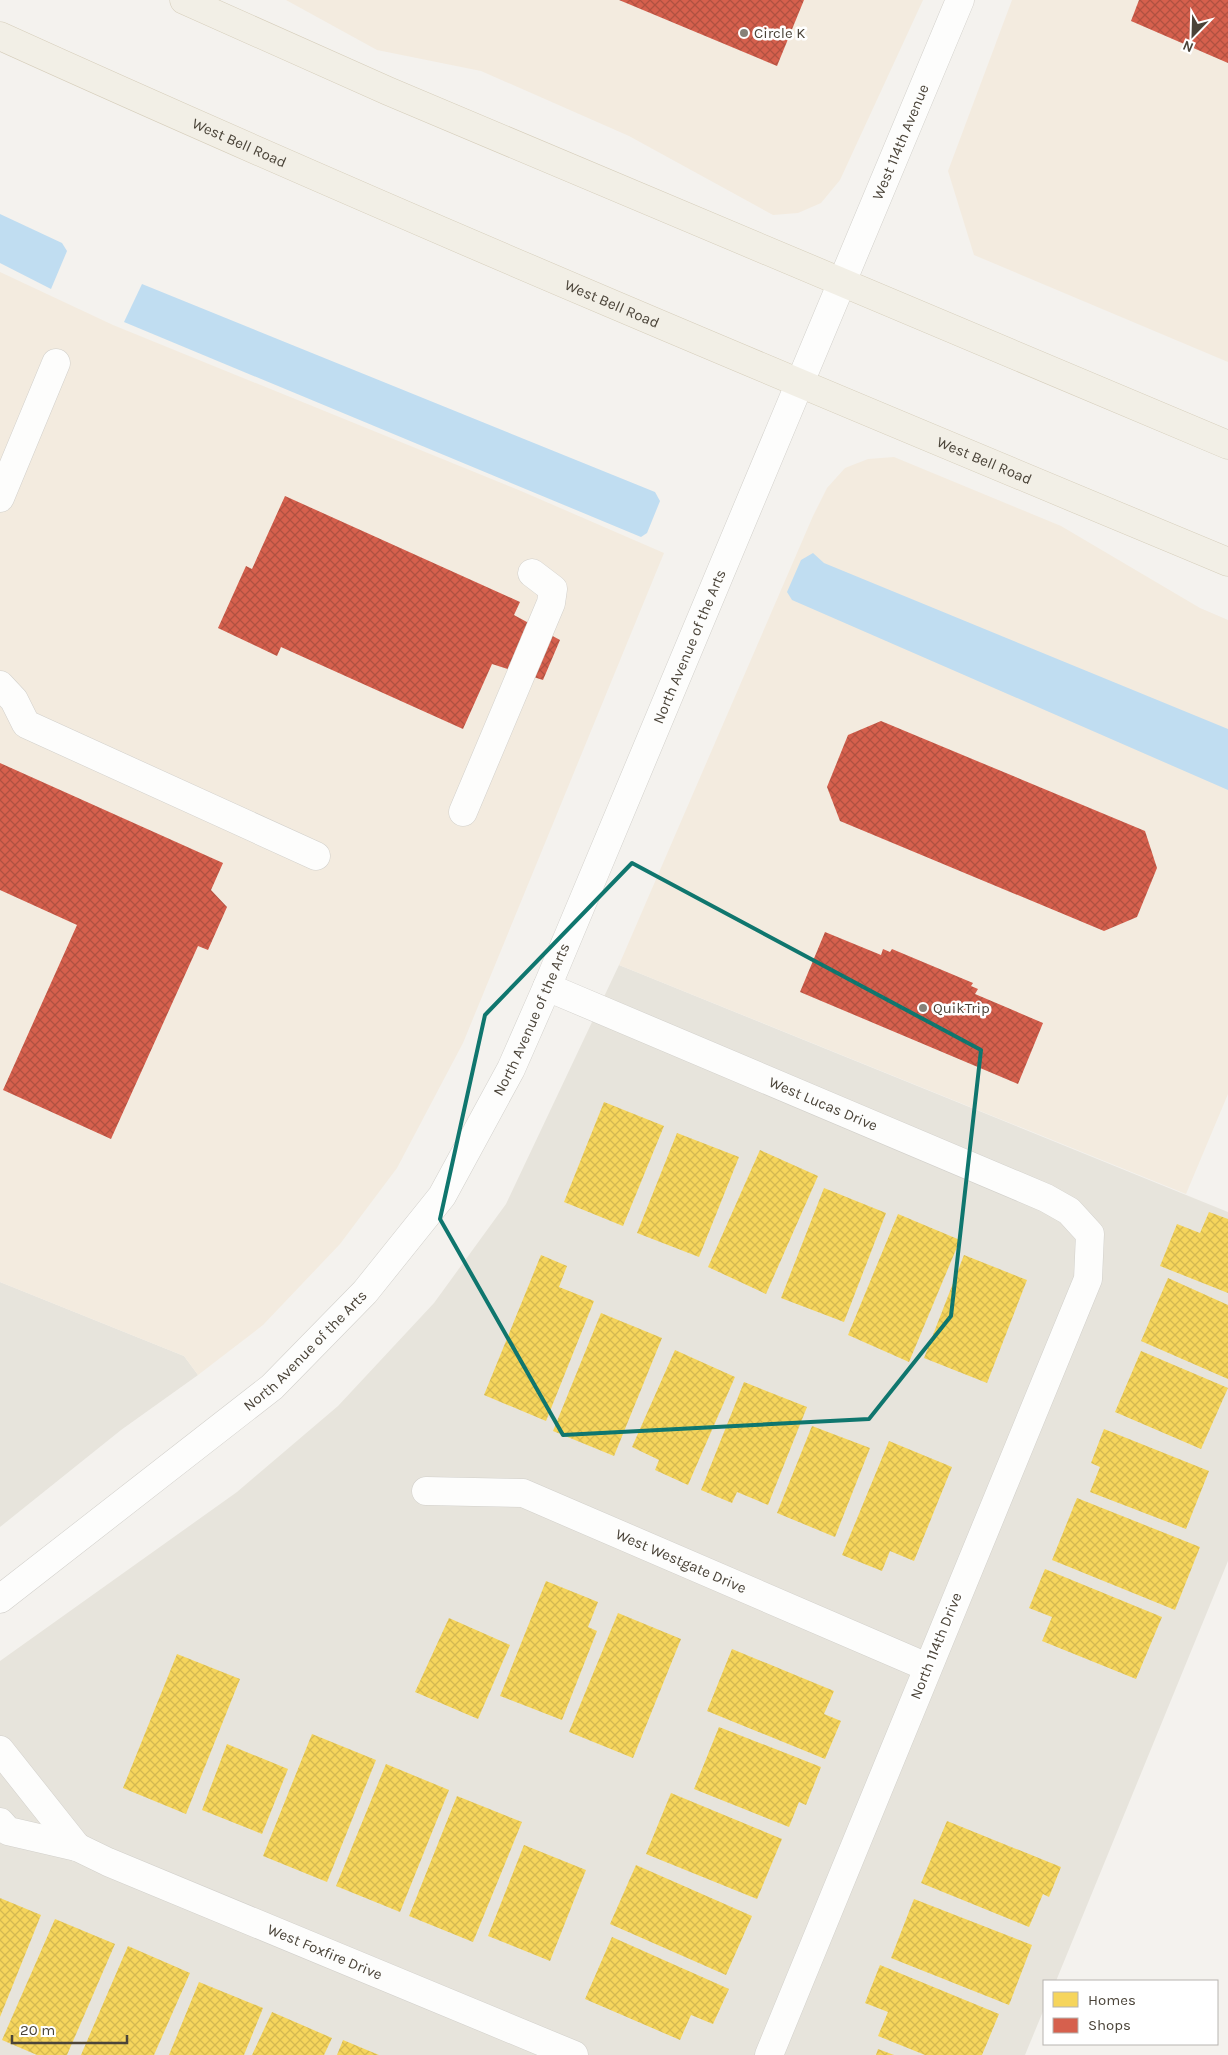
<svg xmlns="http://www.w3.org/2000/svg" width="1228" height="2055" viewBox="0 0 1228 2055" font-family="Karla,sans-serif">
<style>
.residential{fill:#e7e4dc}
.commercial{fill:#f3ebdf}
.water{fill:#c0ddf1}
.homes{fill:url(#homes-cross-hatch)}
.shops{fill:url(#shops-cross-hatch)}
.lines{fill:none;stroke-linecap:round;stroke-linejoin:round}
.minor-casing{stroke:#d2d0cb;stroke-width:29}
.major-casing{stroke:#d6cebb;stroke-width:29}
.minor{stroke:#fdfdfc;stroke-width:28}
.major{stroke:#f2efe6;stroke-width:28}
.marked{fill:none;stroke:#0f766e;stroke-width:4;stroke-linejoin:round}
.poi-dot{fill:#868178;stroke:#fff;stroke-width:2}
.labels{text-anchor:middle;stroke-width:5;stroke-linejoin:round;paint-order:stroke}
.poi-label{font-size:15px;fill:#4b4439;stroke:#fff;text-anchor:start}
.street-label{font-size:15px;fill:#4b4439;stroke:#fff}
</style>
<defs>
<pattern id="homes-cross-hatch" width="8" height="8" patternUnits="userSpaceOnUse" patternTransform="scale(1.25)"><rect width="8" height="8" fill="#f6d55c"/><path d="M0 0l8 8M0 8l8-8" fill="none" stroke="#d4b851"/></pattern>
<pattern id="shops-cross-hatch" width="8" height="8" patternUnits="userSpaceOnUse" patternTransform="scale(1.25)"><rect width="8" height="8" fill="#d6604d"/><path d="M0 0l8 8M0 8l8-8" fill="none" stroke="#b05141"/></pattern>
</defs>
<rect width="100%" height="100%" fill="#f4f2ee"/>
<g class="residential">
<polygon points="619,965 1228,1212 1228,1561 1056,1981 1044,1981 1044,2009 1025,2055 0,2055 0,1661 237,1492 338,1406 434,1303 506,1204"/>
<polygon points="0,1282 184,1356 198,1375 121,1430 0,1527"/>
</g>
<g class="commercial">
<polygon points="286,0 923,0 840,180 821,203 798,213 773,215 629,136 481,71 377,50"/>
<polygon points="1012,0 1228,0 1228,362 974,255 948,171"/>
<polygon points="0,272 113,325 521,491 664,553 463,1043 397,1168 340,1244 263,1325 198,1375 184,1356 0,1282"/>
<polygon points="894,457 1061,526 1200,608 1228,620 1228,1094 1186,1194 619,965 813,516 827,488 845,468 868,459"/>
</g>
<g class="water">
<polygon points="0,214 62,243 67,251 51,289 0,263"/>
<polygon points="142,284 655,492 660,501 647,533 641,537 124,322"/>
<polygon points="813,553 824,563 1228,729 1228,790 792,600 787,592 801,560"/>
</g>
<g class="homes">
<polygon points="604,1102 664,1126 623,1226 564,1202"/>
<polygon points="677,1133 739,1157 699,1257 637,1233"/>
<polygon points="760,1150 818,1176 766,1294 708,1267"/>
<polygon points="824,1188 886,1213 844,1322 781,1298"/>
<polygon points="1209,1212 1228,1219 1228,1293 1160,1266 1177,1224 1200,1233"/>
<polygon points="898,1214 960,1240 909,1362 848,1335"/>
<polygon points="541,1255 567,1266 559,1287 594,1301 546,1421 484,1395"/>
<polygon points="964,1255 1027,1280 987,1383 924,1358"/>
<polygon points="1168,1278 1228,1305 1228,1379 1141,1341"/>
<polygon points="601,1313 662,1338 614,1456 553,1431"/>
<polygon points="675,1350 735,1377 688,1485 655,1470 659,1460 632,1447"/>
<polygon points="1141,1351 1228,1388 1201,1449 1115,1412"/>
<polygon points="744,1382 807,1407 768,1505 737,1492 732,1503 701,1490"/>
<polygon points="812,1426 870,1448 835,1537 777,1513"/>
<polygon points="1104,1429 1209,1471 1186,1529 1090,1492 1100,1467 1091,1463"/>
<polygon points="889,1441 952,1467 914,1561 890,1551 882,1571 842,1555"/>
<polygon points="1077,1498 1200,1547 1175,1610 1052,1560"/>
<polygon points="1045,1569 1162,1617 1136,1679 1042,1641 1052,1617 1029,1608"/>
<polygon points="546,1581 598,1602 588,1627 597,1631 562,1720 500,1696"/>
<polygon points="618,1613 681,1639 633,1758 569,1732"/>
<polygon points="449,1618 510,1645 478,1719 415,1692"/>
<polygon points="732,1649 834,1691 824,1714 841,1721 825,1759 707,1711"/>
<polygon points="177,1654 240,1679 186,1814 123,1788"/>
<polygon points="719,1727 821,1767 806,1805 799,1802 789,1827 694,1789"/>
<polygon points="312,1734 376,1760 327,1882 263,1856"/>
<polygon points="227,1744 288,1769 262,1834 202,1810"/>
<polygon points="386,1764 449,1790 400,1912 336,1886"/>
<polygon points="671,1793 782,1839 757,1899 646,1854"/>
<polygon points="457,1796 522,1822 473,1942 409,1916"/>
<polygon points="947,1821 1061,1867 1049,1897 1043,1894 1029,1927 921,1883"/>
<polygon points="524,1845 586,1870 550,1961 488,1936"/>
<polygon points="636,1865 752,1916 726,1975 610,1924"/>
<polygon points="0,1898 41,1915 0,2017"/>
<polygon points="914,1899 1032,1945 1009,2005 891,1958"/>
<polygon points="55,1919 115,1944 67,2055 37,2055 2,2040"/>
<polygon points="612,1937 729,1989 713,2024 691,2015 680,2040 585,1999"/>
<polygon points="128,1946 190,1973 154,2055 81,2055"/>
<polygon points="880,1965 999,2014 982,2055 925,2055 878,2036 888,2012 865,2003"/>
<polygon points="199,1982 263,2008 244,2055 169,2055"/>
<polygon points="272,2012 332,2038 324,2055 252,2055"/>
<polygon points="343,2040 379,2055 337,2055"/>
<polygon points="878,2049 894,2055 876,2055"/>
</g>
<g class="shops">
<polygon points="619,0 804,0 777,66"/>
<polygon points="1139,0 1228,0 1228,63 1131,21"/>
<polygon points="285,496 520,602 514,615 560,640 543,680 492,664 463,729 281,647 277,656 218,628 246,566 252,569"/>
<polygon points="881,721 1145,831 1157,868 1137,917 1104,931 840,821 827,787 848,735"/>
<polygon points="0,763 223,863 211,890 227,907 208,950 198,946 111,1139 3,1090 77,925 0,890"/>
<polygon points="825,932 881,955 883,949 890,952 892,949 973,983 971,986 978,989 975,994 1043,1023 1018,1084 800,992"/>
</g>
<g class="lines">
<defs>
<g id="minor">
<polyline points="0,498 56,363"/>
<polyline points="0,685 14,700 26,724 316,856"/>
<polyline points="463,812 551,603 553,589 532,573"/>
<path id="s1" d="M 547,987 L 1046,1198 L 1069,1211 L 1090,1234 L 1088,1279 L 769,2055"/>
<path id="s2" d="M 426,1491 L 523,1493 L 927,1667"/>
<path id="s3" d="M 0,1599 L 272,1387 L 365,1292 L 442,1196 L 511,1069 L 547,987 L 960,0"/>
<polyline points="0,1750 77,1847"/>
<path id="s4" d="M 0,1822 L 8,1831 L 77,1847 L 108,1862 L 574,2055"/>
</g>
<g id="major">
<polyline points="184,0 388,91 1228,445"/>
<path id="s5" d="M 0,36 C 406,220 817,391 1228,562"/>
</g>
</defs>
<use href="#minor" class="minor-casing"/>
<use href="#major" class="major-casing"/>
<use href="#minor" class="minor"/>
<use href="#major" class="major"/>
</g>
<path class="marked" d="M 632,863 L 981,1050 L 951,1316 L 869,1419 L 563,1435 L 440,1219 L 485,1015 Z"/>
<g class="poi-dot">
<circle cx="744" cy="33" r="5"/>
<circle cx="923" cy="1008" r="5"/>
</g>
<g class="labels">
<g class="poi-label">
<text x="754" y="38">Circle K</text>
<text x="933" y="1013">QuikTrip</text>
</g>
<g class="street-label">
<text dy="5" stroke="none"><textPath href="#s3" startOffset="1751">West 114th Avenue</textPath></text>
<text dy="5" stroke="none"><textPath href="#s5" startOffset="262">West Bell Road</textPath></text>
<text dy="5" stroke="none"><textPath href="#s5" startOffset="668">West Bell Road</textPath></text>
<text dy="5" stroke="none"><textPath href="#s5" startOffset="1072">West Bell Road</textPath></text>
<text dy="5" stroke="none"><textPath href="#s3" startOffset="1204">North Avenue of the Arts</textPath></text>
<text dy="5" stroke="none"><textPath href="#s3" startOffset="799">North Avenue of the Arts</textPath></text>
<text dy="5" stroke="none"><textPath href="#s1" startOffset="300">West Lucas Drive</textPath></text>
<text dy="5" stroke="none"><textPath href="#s3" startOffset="394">North Avenue of the Arts</textPath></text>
<text dy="5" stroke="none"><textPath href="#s2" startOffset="269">West Westgate Drive</textPath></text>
<text transform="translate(936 1646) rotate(-68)" y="5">North 114th Drive</text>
<text dy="5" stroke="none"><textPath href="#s4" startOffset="352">West Foxfire Drive</textPath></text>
</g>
</g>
<rect x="1043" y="1980" width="175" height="65" fill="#ffffff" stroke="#b7b4b0"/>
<rect x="1053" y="1992" width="25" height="15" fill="#f6d55c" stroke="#b7b4b0"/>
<text x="1088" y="2005" font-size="15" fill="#4b4439">Homes</text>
<rect x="1053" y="2018" width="25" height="15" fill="#d6604d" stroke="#b7b4b0"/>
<text x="1088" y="2030" font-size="15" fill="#4b4439">Shops</text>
<g transform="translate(1193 35) rotate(203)" stroke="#ffffff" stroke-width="4" paint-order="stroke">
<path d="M0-4L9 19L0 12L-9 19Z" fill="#4b4439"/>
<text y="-8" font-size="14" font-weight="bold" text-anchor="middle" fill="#4b4439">N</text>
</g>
<path d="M12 2035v8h115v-8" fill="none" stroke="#4b4439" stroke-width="2.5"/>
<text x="20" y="2035" font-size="15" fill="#4b4439" stroke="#ffffff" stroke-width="4" paint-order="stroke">20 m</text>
</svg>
